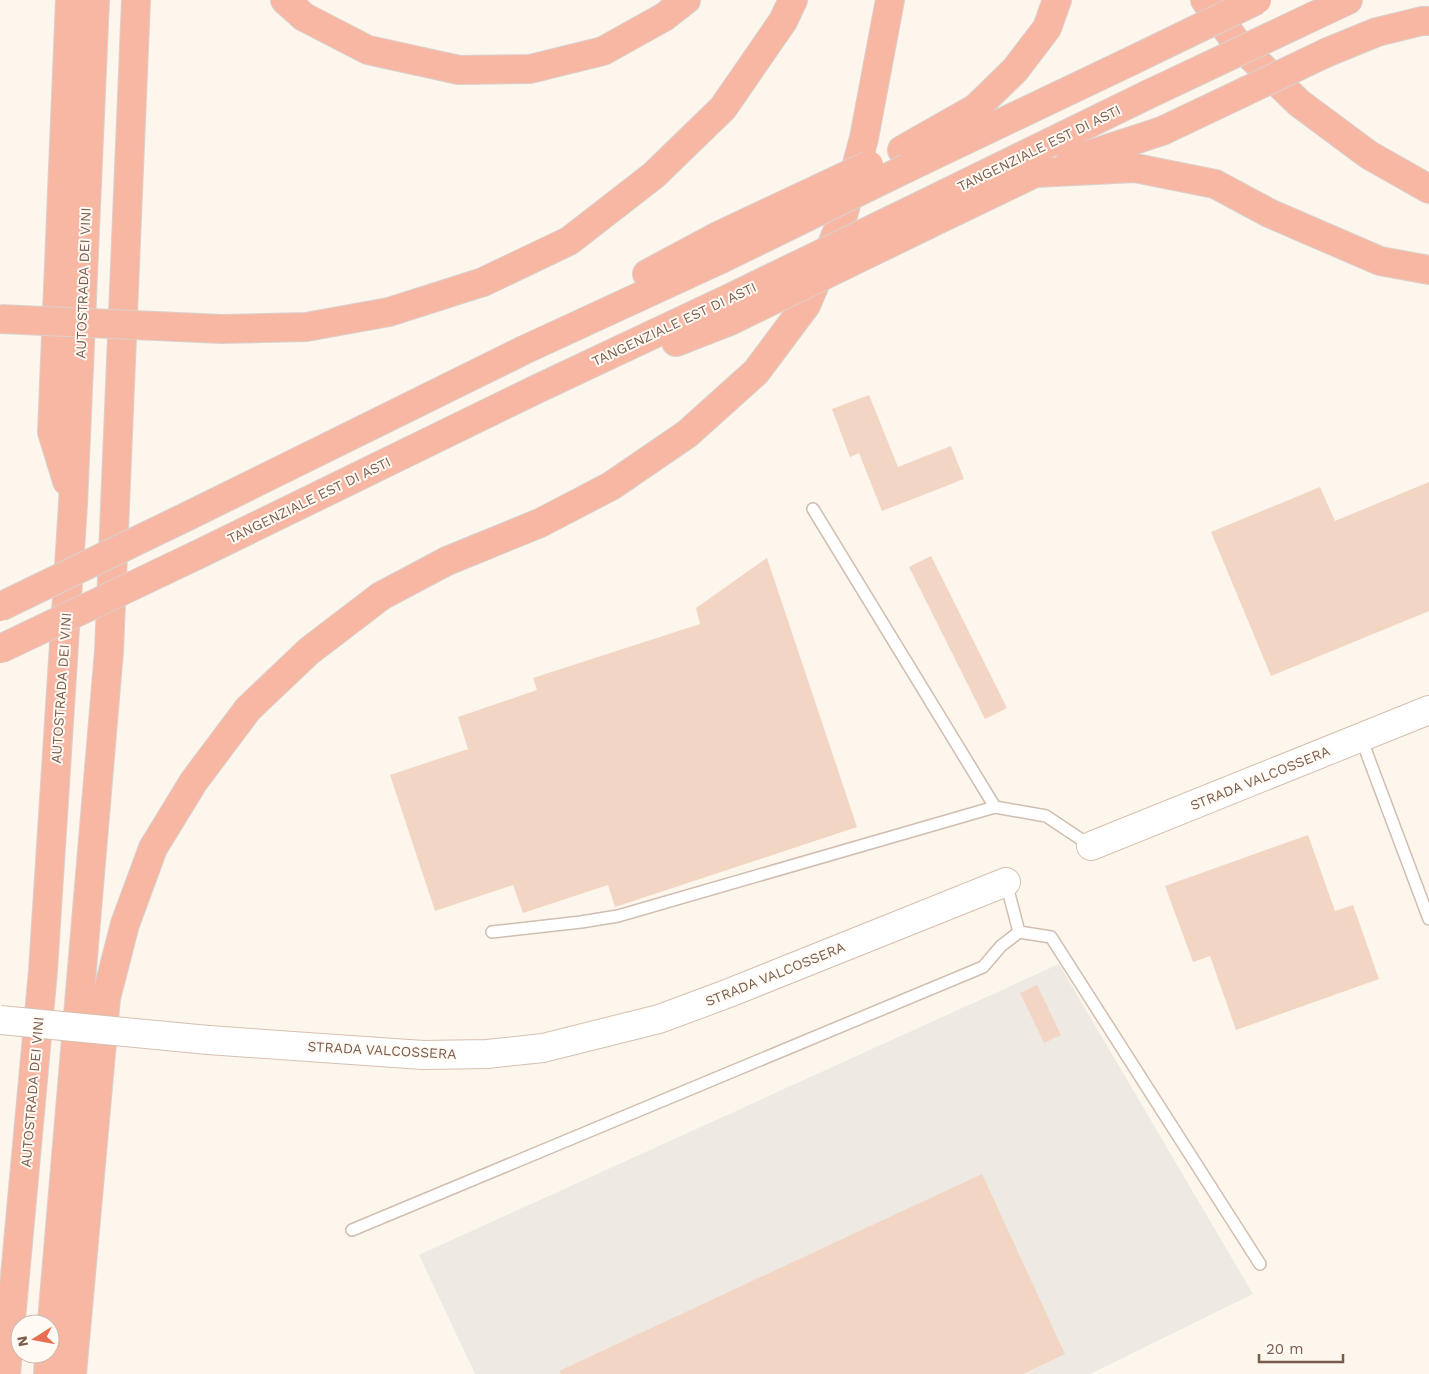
<svg xmlns="http://www.w3.org/2000/svg" width="1429" height="1374" viewBox="0 0 1429 1374" font-family="'Work Sans',sans-serif">
<style>
.industrial{fill:#efe9e4}
.building{fill:#f3d5c3}
.lines{fill:none;stroke-linecap:round;stroke-linejoin:round}
.lane-casing{stroke:#d1beb0;stroke-width:14}
.secondary-casing{stroke:#d6c0b0;stroke-width:30}
.highway-casing{stroke:#dad1cd;stroke-width:30}
.lane{stroke:#fff;stroke-width:11}
.secondary{stroke:#fff;stroke-width:28}
.highway{stroke:#f7b7a3;stroke-width:28}
.secondary-bridge-casing{stroke:#d6c0b0;stroke-width:30;stroke-linecap:butt}
.highway-bridge-casing{stroke:#dad1cd;stroke-width:30;stroke-linecap:butt}
.secondary-bridge{stroke:#fff;stroke-width:28}
.highway-bridge{stroke:#f7b7a3;stroke-width:28}
.labels{text-anchor:middle;stroke-width:4;stroke-linejoin:round;paint-order:stroke}
.street-label{font-size:14px;fill:#7a5c4d;stroke:#fffaf3}
</style>
<rect width="100%" height="100%" fill="#fdf6ec"/>
<polygon class="industrial" points="1059,964 1253,1294 1090,1374 475,1374 419,1255"/>
<g class="building">
<polygon points="869,395 898,467 951,446 964,479 882,511 859,453 850,457 832,409"/>
<polygon points="1429,482 1429,611 1271,676 1211,532 1320,487 1335,521"/>
<polygon points="931,556 1007,708 985,719 909,567"/>
<polygon points="767,558 857,827 615,907 608,885 523,913 513,885 435,911 390,775 468,749 458,717 537,690 533,678 700,624 696,608"/>
<polygon points="1308,835 1335,911 1353,905 1379,979 1236,1030 1210,956 1193,962 1165,886"/>
<polygon points="1037,985 1061,1035 1044,1043 1020,993"/>
<polygon points="982,1174 1065,1354 1023,1374 561,1374 559,1371"/>
</g>
<g class="lines">
<defs>
<g id="lane">
<polyline points="813,509 995,807"/>
<polyline points="1361,738 1429,919"/>
<polyline points="1006,882 1019,932"/>
<polyline points="492,932 581,922 618,916 995,807 1046,816 1091,846"/>
<polyline points="352,1230 983,967 1001,946 1019,932 1051,937 1260,1264"/>
</g>
<g id="secondary">
<polyline points="1091,846 1429,710"/>
<polyline points="208,1040 423,1055 487,1054 543,1048 659,1019 729,993 1006,882"/>
</g>
<g id="highway">
<polyline points="285,0 304,17 368,50 459,70 530,69 603,51 664,17 686,0"/>
<polyline points="1205,0 1237,43 1299,103 1369,155 1429,189"/>
<polyline points="1314,16 1348,0"/>
<polyline points="1328,52 1377,32 1422,21 1429,21"/>
<polyline points="902,150 976,108 1015,70 1047,28 1057,0"/>
<polyline points="1070,161 1162,131"/>
<polyline points="907,168 1131,61"/>
<polyline points="922,205 1147,95"/>
<polyline points="927,225 1035,173 1135,168 1215,184 1269,213 1380,261 1429,270"/>
<polyline points="647,274 718,236"/>
<polyline points="222,329 306,327 389,312 483,282 569,241 654,175 723,108 783,21 793,0"/>
<polyline points="676,342 730,321"/>
<polyline points="67,481 52,432 70,0"/>
<polyline points="190,515 524,350 719,260"/>
<polyline points="197,555 537,389 730,298"/>
<polyline points="50,1345 109,651 136,0"/>
<polyline points="6,1374 43,971 73,504 95,0"/>
<polyline points="48,1374 49,1354"/>
<polyline points="72,1374 106,998 125,924 153,848 194,781 248,709 309,651 381,596 447,561 540,523 611,486 687,434 756,372 806,305 841,223 864,138 890,0"/>
</g>
</defs>
<use href="#lane" class="lane-casing"/>
<use href="#secondary" class="secondary-casing"/>
<use href="#highway" class="highway-casing"/>
<use href="#lane" class="lane"/>
<use href="#secondary" class="secondary"/>
<use href="#highway" class="highway"/>
<defs>
<polyline id="secondary-bridge" points="0,1020 208,1040"/>
<g id="highway-bridge">
<polyline points="1131,61 1257,0"/>
<polyline points="1147,95 1314,16"/>
<polyline points="1162,131 1328,52"/>
<polyline points="718,236 869,165"/>
<polyline points="719,260 907,168"/>
<polyline points="730,298 922,205"/>
<polyline points="0,319 222,329"/>
<polyline points="730,321 927,225"/>
<polyline points="0,607 190,515"/>
<polyline points="0,649 197,555"/>
</g>
</defs>
<use href="#secondary-bridge" class="secondary-bridge-casing"/>
<use href="#highway-bridge" class="highway-bridge-casing"/>
<use href="#secondary-bridge" class="secondary-bridge"/>
<use href="#highway-bridge" class="highway-bridge"/>
</g>
<g class="labels">
<g class="street-label">
<text transform="translate(1039 148) rotate(-26)" y="5">TANGENZIALE EST DI ASTI</text>
<text transform="translate(83 283) rotate(-88)" y="5">AUTOSTRADA DEI VINI</text>
<text transform="translate(674 324) rotate(-25)" y="5">TANGENZIALE EST DI ASTI</text>
<text transform="translate(309 500) rotate(-26)" y="5">TANGENZIALE EST DI ASTI</text>
<text transform="translate(61 688) rotate(-86)" y="5">AUTOSTRADA DEI VINI</text>
<text transform="translate(1260 778) rotate(-22)" y="5">STRADA VALCOSSERA</text>
<text transform="translate(775 974) rotate(-22)" y="5">STRADA VALCOSSERA</text>
<text transform="translate(382 1050) rotate(3)" y="5">STRADA VALCOSSERA</text>
<text transform="translate(32 1092) rotate(-85)" y="5">AUTOSTRADA DEI VINI</text>
</g>
</g>
<g transform="translate(35 1339) rotate(259)"><circle r="24" fill="#fffaf3" stroke="#cabbb1"/>
<path d="M0-4L9 19L0 12L-9 19Z" fill="#e76f51"/>
<text y="-8" font-size="14" font-weight="bold" text-anchor="middle" fill="#7a5c4d">N</text>
</g>
<path d="M1259 1354v8h84v-8" fill="none" stroke="#7a5c4d" stroke-width="2.5"/>
<text x="1266" y="1354" font-size="15" fill="#7a5c4d" stroke="#fffaf3" stroke-width="4" paint-order="stroke">20 m</text>
</svg>
